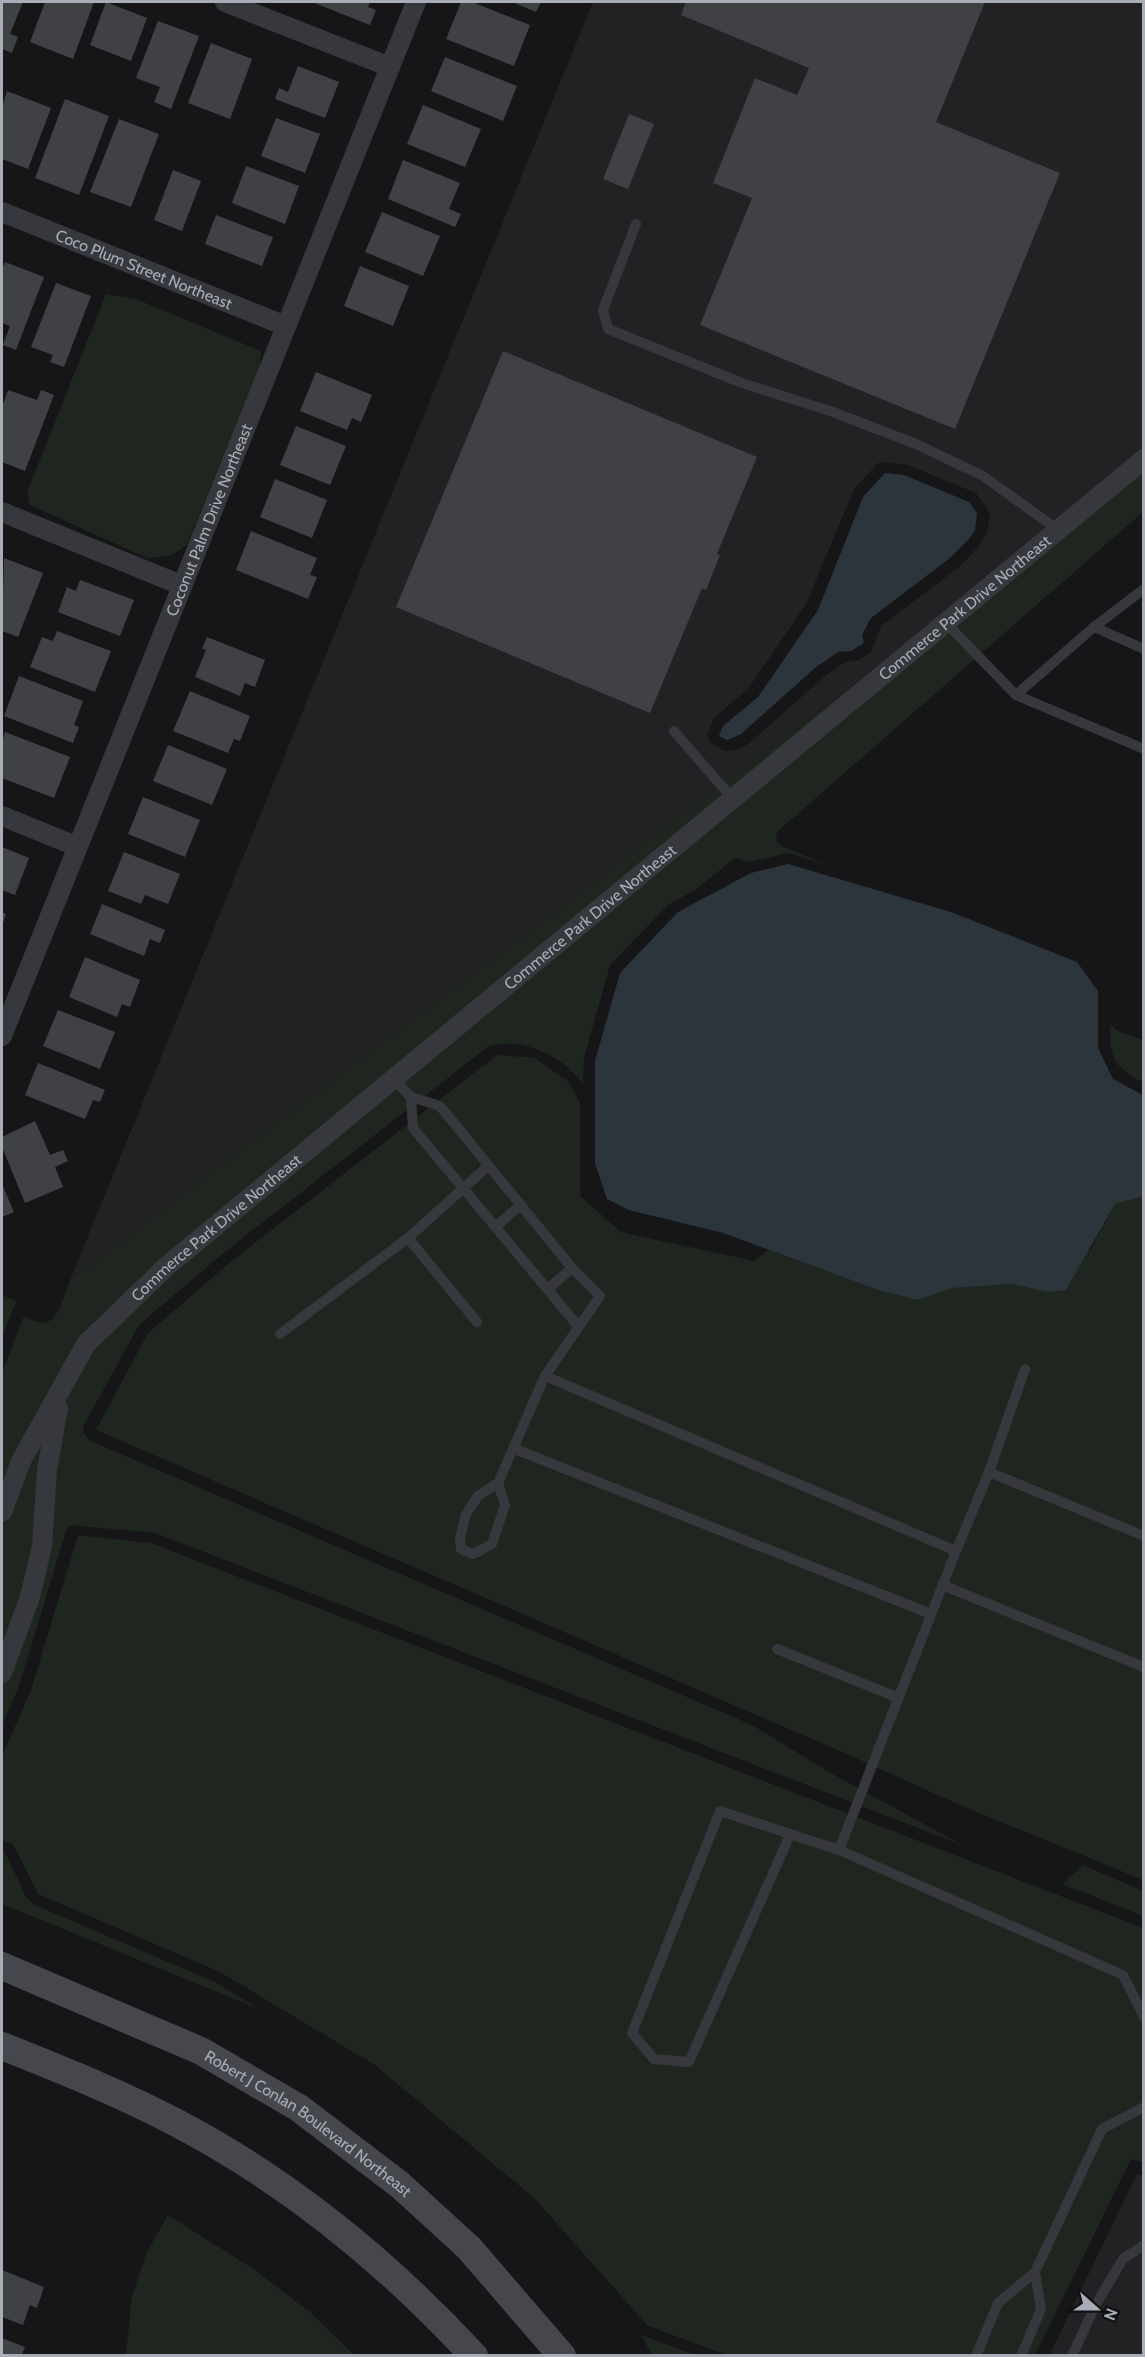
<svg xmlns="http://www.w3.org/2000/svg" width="1145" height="2357" viewBox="0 0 1145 2357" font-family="Cabin,sans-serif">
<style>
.built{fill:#222225;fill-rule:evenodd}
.green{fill:#1e261f}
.water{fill:#2c353c}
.building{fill:#404145}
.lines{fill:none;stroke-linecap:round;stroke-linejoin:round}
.service{stroke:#37383d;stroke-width:10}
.minor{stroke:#37383d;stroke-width:20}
.secondary{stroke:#45474d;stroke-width:28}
.labels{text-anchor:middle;stroke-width:6;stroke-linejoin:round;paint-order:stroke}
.street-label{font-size:16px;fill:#a8adb8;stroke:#111113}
</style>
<rect width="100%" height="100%" fill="#161618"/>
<g class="built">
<path d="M 593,2 L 1143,2 L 1143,465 L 70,1280 ZM 886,462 L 908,465 L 976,493 L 987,508 L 990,516 L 987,533 L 978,547 L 959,567 L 881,626 L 871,652 L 859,660 L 844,663 L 824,677 L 748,744 L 736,750 L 724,751 L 710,742 L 707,735 L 714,718 L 748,689 L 806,604 L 854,489 L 878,463 Z"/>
<polygon points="1137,2174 1143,2176 1143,2355 1049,2356"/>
</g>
<g class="green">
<polygon points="106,294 136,299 261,351 260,366 187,545 170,556 147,558 30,505 27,492"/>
<path d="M 1143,465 L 1143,512 L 777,832 L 776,840 L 781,846 L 828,865 L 788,853 L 749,862 L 735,858 L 695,890 L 668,905 L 610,965 L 584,1058 L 583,1084 C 563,1056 523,1037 489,1046 L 226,1251 L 139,1325 L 84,1425 L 83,1432 L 91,1441 L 752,1725 L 829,1772 L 962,1845 L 155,1533 L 70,1525 L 66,1531 L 19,1686 L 2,1726 L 2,1373 L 24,1316 C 29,1318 36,1322 42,1323 C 59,1324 65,1291 70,1280 Z"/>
<path d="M 1110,1025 L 1118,1031 L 1143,1040 L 1143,1082 C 1114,1068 1110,1058 1110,1025 Z"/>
<polygon points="497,1055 535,1058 569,1082 580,1103 580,1196 621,1232 754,1261 768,1250 878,1290 917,1300 953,1288 1012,1284 1048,1292 1091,1249 1115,1204 1140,1197 1144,1199 1143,1880 962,1806 840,1751 96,1430 148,1333 234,1259"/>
<polygon points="2,1295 16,1301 2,1339"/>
<polygon points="78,1535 151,1543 1143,1928 1143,2163 1131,2159 1035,2355 727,2355 648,2326 534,2198 375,2065 220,1972 38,1894 13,1844 2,1840 2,1756 31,1690"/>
<polygon points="2,1851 5,1852 26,1897 33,1904 215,1982 259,2009 2,1904"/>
<polygon points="1083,1865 1143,1891 1143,1916 1062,1884"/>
<polygon points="168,2215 252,2268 311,2313 354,2355 126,2355 132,2296 146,2254"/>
<polygon points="640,2333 644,2336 695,2355 652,2355"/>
</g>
<g class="water">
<polygon points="885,473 904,475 969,502 977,513 975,530 969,539 950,558 871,618 862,635 864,643 851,651 838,652 815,668 741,734 727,740 719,736 723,726 758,697 818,610 863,497"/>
<polygon points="788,864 951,912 1077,962 1098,991 1098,1048 1113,1079 1143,1095 1143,1199 1140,1197 1115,1204 1066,1290 1048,1292 1012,1284 953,1288 917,1300 878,1290 723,1233 629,1210 607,1199 595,1163 595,1061 620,973 678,912 751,873"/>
</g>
<g class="building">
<polygon points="2,2 23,2 10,34 18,37 12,53 2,49"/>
<polygon points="45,2 94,2 73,59 30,42"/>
<polygon points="106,2 147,18 131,61 90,45"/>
<polygon points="312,2 370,2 368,7 376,10 370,25"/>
<polygon points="461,2 472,2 530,25 514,66 446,39"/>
<polygon points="512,2 541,2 536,12"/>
<polygon points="686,2 985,2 936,122 1060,173 955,429 700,325 752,198 713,183 755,78 797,95 809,68 681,15"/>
<polygon points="158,21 199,36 171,109 154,102 160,87 136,78"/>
<polygon points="211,43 252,59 230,119 188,103"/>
<polygon points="445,57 517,86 503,121 431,91"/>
<polygon points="298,66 339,82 325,118 275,99 279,88 288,92"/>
<polygon points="7,91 51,108 28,169 2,159 2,107"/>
<polygon points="65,99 109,116 79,195 35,178"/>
<polygon points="423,105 481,129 465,167 407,144"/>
<polygon points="629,114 654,124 628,189 603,179"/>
<polygon points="276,118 320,134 305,173 261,156"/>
<polygon points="119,119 159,134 131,207 90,192"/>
<polygon points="403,160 460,183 449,209 461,214 455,227 388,199"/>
<polygon points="246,166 299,186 285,224 232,203"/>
<polygon points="173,170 201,181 182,231 154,220"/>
<polygon points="382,212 440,236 423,276 365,252"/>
<polygon points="216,215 273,237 262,266 205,244"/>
<polygon points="5,262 44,277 16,350 3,345 10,326 2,323 2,270"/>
<polygon points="360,266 409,286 393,326 344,306"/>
<polygon points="56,283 91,296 64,367 50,362 53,355 31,347"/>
<polygon points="503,351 757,457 717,554 720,555 706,590 702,588 650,713 396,607"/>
<polygon points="316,372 372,395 361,422 352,418 347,430 300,411"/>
<polygon points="8,390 37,400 41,390 54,395 25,471 2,462 2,407"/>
<polygon points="296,426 346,446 330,485 280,465"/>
<polygon points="275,479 327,500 312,538 260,517"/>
<polygon points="251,531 317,558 310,575 317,577 308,599 236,570"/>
<polygon points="4,558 43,573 18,637 2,631"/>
<polygon points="80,580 134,600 120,636 58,612 67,587 76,591"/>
<polygon points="57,631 111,651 95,692 30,667 42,637 53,641"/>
<polygon points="207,637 265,660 255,687 245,683 240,696 195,677 206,650 202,649"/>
<polygon points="19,676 83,701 74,725 79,727 73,743 4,716"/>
<polygon points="190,691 250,716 240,741 234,739 228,753 173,731"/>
<polygon points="5,732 70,757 54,798 2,778 2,742"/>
<polygon points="168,745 227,769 212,805 153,781"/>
<polygon points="143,797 200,820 185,857 128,834"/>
<polygon points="2,847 29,858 15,895 2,890"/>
<polygon points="124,852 180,874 168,904 145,895 141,904 108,891"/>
<polygon points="102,904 165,930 160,943 150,939 144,956 90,934"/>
<polygon points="2,912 6,914 2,926"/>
<polygon points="85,957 140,980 130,1007 122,1004 117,1017 69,997"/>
<polygon points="58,1010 115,1032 100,1069 43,1046"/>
<polygon points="38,1063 105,1090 100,1102 93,1100 85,1119 25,1095"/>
<polygon points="35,1121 50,1155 63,1150 68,1161 55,1167 63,1187 25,1203 2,1147 2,1137"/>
<polygon points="2,1184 14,1212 2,1217"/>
<polygon points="2,2270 44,2287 37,2308 30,2305 23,2325 2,2317"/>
<polygon points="2,2338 25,2347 21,2356 2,2356"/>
</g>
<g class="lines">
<g class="service">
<polyline points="636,224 603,310 608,329 742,383 833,412 916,444 983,476 1057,529"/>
<polyline points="1144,589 1094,627 1144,649"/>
<polyline points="945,622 1016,695"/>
<polyline points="1094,627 1016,695 1144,749"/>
<polyline points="674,731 732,798"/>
<polyline points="393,1079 411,1097"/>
<polyline points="497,1226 520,1205"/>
<polyline points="548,1289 572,1268"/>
<polyline points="477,1322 408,1238 488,1166"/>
<polyline points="280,1334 408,1238"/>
<polyline points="545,1376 956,1551 839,1850 720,1811 632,2033 654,2059 689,2062 790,1835"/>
<polyline points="515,1449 931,1614"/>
<polyline points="989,1472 1025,1369"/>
<polyline points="498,1483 505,1505 492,1544 473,1554 461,1549 460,1538 466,1514 478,1496 498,1483 545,1376 600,1296 572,1268 440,1106 411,1097 413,1128 578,1326"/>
<polyline points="956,1551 989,1472 1144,1536"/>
<polyline points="942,1585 1144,1667"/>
<polyline points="777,1649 899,1698"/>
<polyline points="839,1850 1123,1975 1144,2017"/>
<polyline points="976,2356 998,2303 1035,2272 1102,2129 1144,2107"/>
<polyline points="1021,2356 1041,2309 1035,2272"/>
<polyline points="1072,2356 1095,2306 1123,2259 1144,2245"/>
</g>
<g class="minor">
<polyline points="225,2 390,67"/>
<path id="s1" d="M 2,212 L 286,326"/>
<polyline points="2,512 181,585"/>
<polyline points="2,816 76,846"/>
<path id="s2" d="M 2,1036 L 416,2"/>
<path id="s3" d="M 2,1512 L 21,1461 L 86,1344 L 167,1266 L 1144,459"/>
<polyline points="2,1673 30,1597 42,1546 47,1470 58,1408"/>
</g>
<g class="secondary">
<path id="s4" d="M 2,1966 L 201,2051 L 299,2108 L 400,2185 L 469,2248 L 562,2356"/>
<path d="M 2,2046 C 59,2069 118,2092 173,2121 C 287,2180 387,2262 474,2356"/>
</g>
</g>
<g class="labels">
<g class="street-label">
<text dy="6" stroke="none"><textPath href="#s1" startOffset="153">Coco Plum Street Northeast</textPath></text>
<text dy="6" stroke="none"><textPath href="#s2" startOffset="556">Coconut Palm Drive Northeast</textPath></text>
<text dy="6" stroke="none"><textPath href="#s3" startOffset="1335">Commerce Park Drive Northeast</textPath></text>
<text dy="6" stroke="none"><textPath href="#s3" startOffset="849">Commerce Park Drive Northeast</textPath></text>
<text dy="6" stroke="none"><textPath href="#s3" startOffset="363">Commerce Park Drive Northeast</textPath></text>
<text dy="6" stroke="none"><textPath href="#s4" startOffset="346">Robert J Conlan Boulevard Northeast</textPath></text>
</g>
</g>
<rect width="1145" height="2357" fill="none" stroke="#a8adb8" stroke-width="6"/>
<g transform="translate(1097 2309) rotate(111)" stroke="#111113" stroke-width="4.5" paint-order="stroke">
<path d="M0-4.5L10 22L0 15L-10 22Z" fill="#a8adb8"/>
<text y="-9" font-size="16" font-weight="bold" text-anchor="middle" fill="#a8adb8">N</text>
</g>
</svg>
